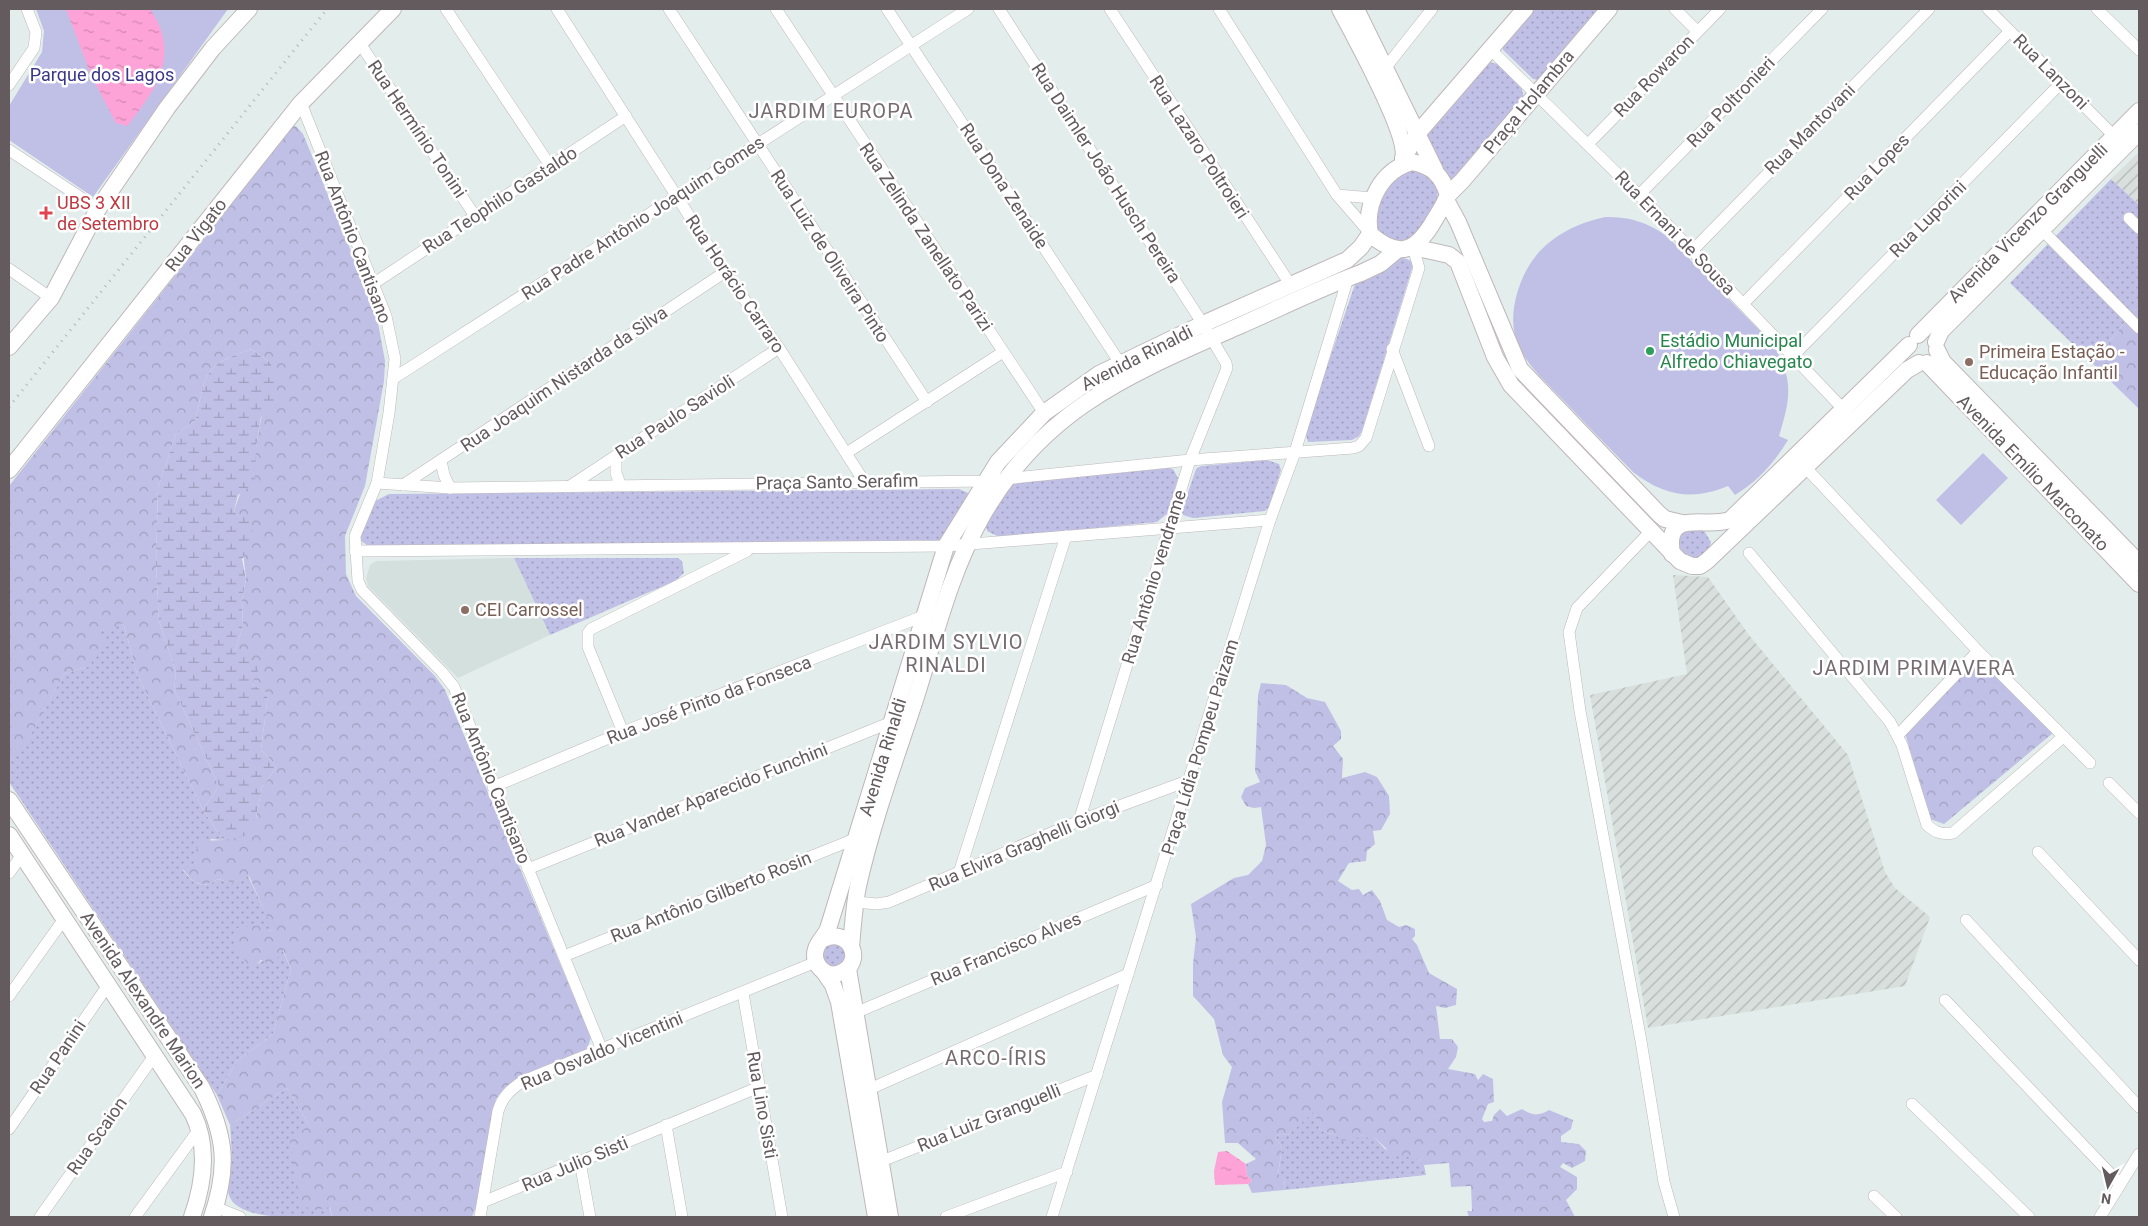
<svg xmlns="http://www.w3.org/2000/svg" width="2148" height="1226" viewBox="0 0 2148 1226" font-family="Roboto,sans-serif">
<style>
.industrial{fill:url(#industrial-furrows)}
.education{fill:#d4e0de}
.grass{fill:url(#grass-dots)}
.forest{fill:url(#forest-crowns)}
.wetland{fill:url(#wetland-marsh)}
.park{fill:#c0c0e6}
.water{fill:url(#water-ripples)}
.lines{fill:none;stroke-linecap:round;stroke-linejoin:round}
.street-casing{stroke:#bfb8bb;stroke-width:12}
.secondary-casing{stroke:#bfb7ba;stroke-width:18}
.street{stroke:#fff;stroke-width:11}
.secondary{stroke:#fff;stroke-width:16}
.rail{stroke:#b5b4b5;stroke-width:3;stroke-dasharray:1 6;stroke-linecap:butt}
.health-dot{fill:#e0444e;stroke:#fff;stroke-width:2}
.leisure-dot{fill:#2e9e5b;stroke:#fff;stroke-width:2}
.education-dot{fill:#8d6e63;stroke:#fff;stroke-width:2}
.labels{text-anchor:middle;stroke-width:5;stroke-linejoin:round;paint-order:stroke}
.street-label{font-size:18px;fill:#645b5f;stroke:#fff}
.park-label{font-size:18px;fill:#3a3688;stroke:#fff}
.health-label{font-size:18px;fill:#be3a42;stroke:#fff;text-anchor:start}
.leisure-label{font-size:18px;fill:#27864d;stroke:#fff;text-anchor:start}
.education-label{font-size:18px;fill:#785e54;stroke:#fff;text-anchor:start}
.quarter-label{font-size:20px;letter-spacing:1px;fill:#766c71;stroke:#fff}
</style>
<defs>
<pattern id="industrial-furrows" width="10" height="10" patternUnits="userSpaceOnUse" patternTransform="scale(1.25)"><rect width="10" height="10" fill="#d8dfdd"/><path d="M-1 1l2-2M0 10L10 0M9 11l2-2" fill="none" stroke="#b3b8b6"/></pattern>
<pattern id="grass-dots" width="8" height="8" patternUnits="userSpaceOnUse" patternTransform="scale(1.25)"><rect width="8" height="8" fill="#c0c0e6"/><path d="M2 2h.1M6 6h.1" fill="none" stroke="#a09fbe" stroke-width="1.8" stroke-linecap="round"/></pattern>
<pattern id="forest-crowns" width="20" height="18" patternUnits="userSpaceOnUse" patternTransform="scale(1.25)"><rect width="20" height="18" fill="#c0c0e6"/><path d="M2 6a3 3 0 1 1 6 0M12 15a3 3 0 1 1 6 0" fill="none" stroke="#a09fbe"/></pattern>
<pattern id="wetland-marsh" width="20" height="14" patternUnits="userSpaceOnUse" patternTransform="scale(1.25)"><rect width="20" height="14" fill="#c0c0e6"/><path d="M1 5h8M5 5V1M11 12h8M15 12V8" fill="none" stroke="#a09fbe"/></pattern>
<pattern id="water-ripples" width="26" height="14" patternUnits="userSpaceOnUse" patternTransform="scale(1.25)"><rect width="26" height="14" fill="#fea3d7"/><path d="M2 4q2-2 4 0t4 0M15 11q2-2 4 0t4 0" fill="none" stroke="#d188b2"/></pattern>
</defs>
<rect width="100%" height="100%" fill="#e3eeec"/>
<g class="industrial">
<polygon points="2139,152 2139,205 2111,179"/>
<polygon points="1673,575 1708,577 1749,635 1848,755 1885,872 1895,888 1930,917 1905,986 1648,1028 1590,695 1687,674"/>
</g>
<polygon class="education" points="514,558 550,635 458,678 368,586 366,578 370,565 376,561"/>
<g class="grass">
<polygon points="1532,9 1602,9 1538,80 1533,79 1503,50 1503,45"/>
<polygon points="1489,62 1498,64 1522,89 1524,101 1457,181 1449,182 1427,142 1427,133"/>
<path d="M 1417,167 L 1438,186 C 1439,202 1430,226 1417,237 C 1413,241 1405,243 1399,246 L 1376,230 L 1375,208 L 1397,173 Z"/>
<polygon points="2111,179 2139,205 2139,305 2092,363 2010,283"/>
<polygon points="1401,257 1414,262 1362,431 1359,436 1352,440 1308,442 1305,432 1356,281"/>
<polygon points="1267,460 1279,464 1281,470 1269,507 1265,511 1193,518 1183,515 1182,510 1196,469 1201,466"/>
<polygon points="1169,468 1173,469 1178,478 1168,513 1157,522 1004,537 997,536 987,531 986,525 1005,487 1017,481"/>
<polygon points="959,489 968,493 967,499 942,541 368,546 359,539 375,501 389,494"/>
<polygon points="1703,529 1711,542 1708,553 1694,560 1679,552 1679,535 1682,530"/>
<polygon points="514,558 678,558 682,561 684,573 675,581 550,635"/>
<path d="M 123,622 L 137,674 L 203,810 L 223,840 L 211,839 L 197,862 L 183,870 C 192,883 203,890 218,879 L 232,883 L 248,876 L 274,930 L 267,931 L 248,964 L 257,964 L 282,949 L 291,969 L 273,1034 L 237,1061 L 217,1095 L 9,782 L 9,759 L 20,753 L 64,674 L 89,666 L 99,629 Z"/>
<polygon points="832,942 844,946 847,958 839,968 826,966 821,950"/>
<path d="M 287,1088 L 309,1125 L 332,1217 C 309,1217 230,1224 228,1190 C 227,1182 230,1172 231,1163 C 232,1150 231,1138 230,1125 Z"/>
<path d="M 1314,1111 L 1320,1130 C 1334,1135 1349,1142 1363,1135 L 1375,1138 L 1385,1149 L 1418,1158 L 1424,1165 L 1426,1175 L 1285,1190 L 1284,1179 L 1278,1175 L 1282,1147 L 1275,1137 L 1281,1134 L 1288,1135 Z"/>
</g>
<g class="forest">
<path d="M 296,126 L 303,134 L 376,312 L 385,361 L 384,381 L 365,486 L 345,536 L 346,574 L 356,596 L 435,676 L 445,690 L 591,1037 L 587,1050 C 557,1063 516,1071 496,1099 L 477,1205 L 472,1217 L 332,1217 L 330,1207 L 316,1210 L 299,1205 L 290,1140 L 309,1125 L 287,1088 L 230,1125 L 217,1095 L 237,1061 L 273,1034 L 291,969 L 283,950 L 276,961 L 267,963 L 261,960 L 257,964 L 248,964 L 235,949 L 236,928 L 261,925 L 267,931 L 273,930 L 249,876 L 232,883 L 218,879 C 203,890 192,883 183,869 L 197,862 L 194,855 L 200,841 L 223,840 L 256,818 L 262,787 L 276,768 L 271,760 L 261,750 L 268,694 L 252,684 L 235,651 L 243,626 L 242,600 L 246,579 L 239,516 L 234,511 L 256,447 L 271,363 L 251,349 C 201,366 207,374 195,421 L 176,434 L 158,488 L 156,563 L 159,621 L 176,672 L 174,689 L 219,786 L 203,810 L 137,674 L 123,622 L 113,629 L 99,629 L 105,645 L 89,666 L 64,674 L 20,754 L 9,759 L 9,486 L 224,214 L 290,127 Z"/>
<polygon points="2139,305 2139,409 2092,363"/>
<polygon points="1978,657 2053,733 1944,824 1930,819 1905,733"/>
<path d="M 1261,683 L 1286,685 L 1307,698 L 1325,702 L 1341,731 L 1341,739 L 1333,746 L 1343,759 L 1342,778 L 1365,772 L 1377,777 L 1389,796 L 1390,814 L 1381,830 L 1373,831 L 1375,844 L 1367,851 L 1366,861 L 1349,863 L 1338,881 L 1352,890 L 1359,889 L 1363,895 L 1372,890 L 1380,901 L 1387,920 L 1399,927 L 1406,925 L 1415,929 L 1415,936 L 1412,939 L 1417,945 L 1429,973 L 1457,989 L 1456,1005 L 1445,1008 L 1436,1006 L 1440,1039 L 1452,1039 L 1458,1047 L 1456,1057 L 1448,1069 L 1475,1074 L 1478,1080 L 1483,1074 L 1493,1079 L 1494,1102 L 1488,1104 L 1482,1119 L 1484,1122 L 1492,1121 L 1494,1115 L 1500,1109 L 1507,1116 L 1522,1109 C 1532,1116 1539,1116 1549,1110 L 1573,1120 L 1571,1129 L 1561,1136 L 1561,1142 L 1579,1144 L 1586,1151 L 1585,1161 L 1572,1168 L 1563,1163 L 1560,1167 L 1577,1177 L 1577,1189 L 1566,1200 L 1575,1217 L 1469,1217 L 1467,1211 L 1472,1211 L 1471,1186 L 1451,1187 L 1449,1163 L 1424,1165 L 1418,1158 L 1393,1155 L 1375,1138 L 1370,1139 L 1363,1135 L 1355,1139 L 1341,1141 L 1337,1136 L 1320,1130 L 1314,1112 L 1288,1135 L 1281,1134 L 1275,1137 L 1282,1147 L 1278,1174 L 1284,1179 L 1285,1190 L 1252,1193 L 1248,1184 L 1252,1181 L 1247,1175 L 1246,1164 L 1256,1159 L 1238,1143 L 1225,1143 L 1222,1102 L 1232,1067 L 1223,1055 L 1214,1019 L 1193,996 L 1193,964 L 1196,937 L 1191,904 L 1234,878 L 1248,875 L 1262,861 L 1266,845 L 1261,807 L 1254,808 L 1246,806 L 1241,797 L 1245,788 L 1260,782 L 1255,771 L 1258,695 Z"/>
</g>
<path class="wetland" d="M 251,349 L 271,363 L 277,400 L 261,417 L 256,447 L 255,482 L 238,495 L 234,511 L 239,516 L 251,514 L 253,544 L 242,559 L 246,579 L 242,600 L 243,626 L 235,651 L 260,667 L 252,684 L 268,694 L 261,750 L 271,760 L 276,768 L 262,787 L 256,818 L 245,836 L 223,840 L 203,810 L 219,786 L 174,689 L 176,672 L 159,621 L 156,563 L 158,488 L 176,434 L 195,421 C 207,374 201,366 251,349 Z"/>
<g class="park">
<polygon points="36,9 228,9 93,197 9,140 9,106 42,52 44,31"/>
<path d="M 1605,217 C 1631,217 1647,222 1668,237 L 1772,343 C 1794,379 1791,397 1779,436 L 1788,440 C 1774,463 1757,482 1735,495 L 1728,486 C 1692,501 1664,496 1633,472 C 1610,449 1587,425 1564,401 C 1548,384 1528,367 1518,345 C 1508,321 1515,292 1526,271 C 1542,240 1573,224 1605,217 Z"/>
<polygon points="1983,453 2008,478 1961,525 1936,500"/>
</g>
<g class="water">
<path d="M 66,9 L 150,9 C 181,55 157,88 127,126 L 116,123 L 91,75 Z"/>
<polygon points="1227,1151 1246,1164 1247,1175 1252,1181 1248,1184 1215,1185 1214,1171 1218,1152"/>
</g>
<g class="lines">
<defs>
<g id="street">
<polyline points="446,9 551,167"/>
<polyline points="557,9 725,272 779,348 865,483"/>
<polyline points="669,9 927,402"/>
<polyline points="776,9 1044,413"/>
<polyline points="887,9 1120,363"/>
<polyline points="999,9 1203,324 1226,363 1227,368 1190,460 1079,821"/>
<polyline points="1110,9 1290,284"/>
<polyline points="1219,9 1337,195 1369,232"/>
<polyline points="1675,9 1697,31"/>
<polyline points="1988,9 2114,136"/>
<polyline points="2097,9 2139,50"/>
<polyline points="359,42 475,216"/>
<polyline points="1490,49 1639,195 1847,413"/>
<polyline points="1386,67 1432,9"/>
<polyline points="9,85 34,48 36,32 27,9"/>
<polyline points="301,103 386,316 395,359 389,413 377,483 355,536 358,581 362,590 442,672 454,687 602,1050"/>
<polyline points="1588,144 1720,9"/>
<polyline points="9,150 98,209"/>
<polyline points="1337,195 1373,198"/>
<polyline points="1639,195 1822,9"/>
<polyline points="2129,218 2139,228"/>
<polyline points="2042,230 2139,328"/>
<polyline points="1693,250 1929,9"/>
<polyline points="9,269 51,298"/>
<polyline points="373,284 626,116"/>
<polyline points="1744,303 2010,31"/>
<polyline points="1392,349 1429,446"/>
<polyline points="1793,356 2062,82"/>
<polyline points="394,378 968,9"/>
<polyline points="848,452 1003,352"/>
<polyline points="616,457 616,473 620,484"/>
<polyline points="441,461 444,475 450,488"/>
<polyline points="1806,468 1978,651 2090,763"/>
<polyline points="377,483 450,488 985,481 1190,460 1353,448 1359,446 1366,438 1419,268 1413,247"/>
<polyline points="403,485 725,272"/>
<polyline points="570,486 779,348"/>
<polyline points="1650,532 1577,608 1569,632 1580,711 1641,1041 1664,1182 1674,1217"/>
<polyline points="355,551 946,546 1270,520"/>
<path d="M 1749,553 L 1890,722 L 1902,745 L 1927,825 C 1935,832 1941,835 1953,833 L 2063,737"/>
<polyline points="623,732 588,647 588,633 591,629 747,551"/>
<polyline points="1898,735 1978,651"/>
<polyline points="2109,783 2139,813"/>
<polyline points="493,787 623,732 926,615"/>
<polyline points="2038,852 2139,960"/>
<polyline points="528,869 894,721"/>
<polyline points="9,873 22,855"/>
<polyline points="959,873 1066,536"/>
<polyline points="856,902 877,904 889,902 1079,821 1190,780"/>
<polyline points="1966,920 2139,1107"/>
<polyline points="564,956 857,838"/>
<polyline points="743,993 782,1217"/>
<polyline points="9,996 64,919"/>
<polyline points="1945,1000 2120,1184"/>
<polyline points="855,1013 1157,885"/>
<polyline points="863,1092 1128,974"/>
<polyline points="1912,1104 2029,1217"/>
<polyline points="666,1125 682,1217"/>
<polyline points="9,1129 108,985"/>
<polyline points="882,1161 1097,1075"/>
<polyline points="580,1162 590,1217"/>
<polyline points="1874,1196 1896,1217"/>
<polyline points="483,1202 759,1087"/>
<polyline points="215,1207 240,1217"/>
<polyline points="40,1217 154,1056"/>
<polyline points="135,1217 200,1128"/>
<path d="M 480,1217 L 498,1111 C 503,1096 510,1090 523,1081 L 816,962"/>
<polyline points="946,1217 1067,1172"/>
<polyline points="1052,1217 1270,520 1295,452 1348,278"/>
<polyline points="2100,1217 2139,1154"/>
</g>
<g id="secondary">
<path d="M 1340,9 C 1353,34 1410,136 1403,159"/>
<polyline points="1356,9 1435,170"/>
<polyline points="1403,159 1417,134 1525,9"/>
<path d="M 1412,162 C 1432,166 1442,175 1448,195 C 1445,203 1440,211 1435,219 C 1417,251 1400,260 1370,234 C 1364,203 1382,170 1412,162 Z"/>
<polyline points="1448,195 1462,181 1609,9"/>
<polyline points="1446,200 1458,222 1520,369 1659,514 1665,519 1682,523"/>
<polyline points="1413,247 1449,255 1458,262 1495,357 1511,385 1680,561 1692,566 1700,566 1707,561 1907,370 1919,363"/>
<polyline points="1918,335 2139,111"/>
<polyline points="1936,342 1941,331 1956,316 2139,132"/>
<polyline points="9,347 51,298 98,209 167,108 213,48 249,9"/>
<polyline points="1937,350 1943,362 2139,563"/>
<polyline points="1927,363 2139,584"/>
<polyline points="9,470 301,103 393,9"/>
<path d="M 1672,554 C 1664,507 1705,529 1730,520 L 1909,345"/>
<path d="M 9,800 L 202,1088 C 226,1136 229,1167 212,1217"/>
<path d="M 9,835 L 193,1114 C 209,1147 204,1183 192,1217"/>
<path d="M 823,939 C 850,926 866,963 840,973 C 826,979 811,964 816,949 C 818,942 825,936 828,929 L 946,546 L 998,462 L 1044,413 L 1099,374 L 1203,324 L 1347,260 L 1361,247 L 1370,234"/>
<path d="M 851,946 C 853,926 854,906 858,886 C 872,824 894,763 914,703 C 934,641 949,575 981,518 C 1043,408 1130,374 1239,326 C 1280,308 1320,288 1361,273 L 1380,264 L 1397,250"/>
<polyline points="848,969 890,1217"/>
<polyline points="824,972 833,985 839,1002 876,1217"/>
</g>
</defs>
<use href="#street" class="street-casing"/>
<use href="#secondary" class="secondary-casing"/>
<use href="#street" class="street"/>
<use href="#secondary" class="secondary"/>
<polyline class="rail" points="9,407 327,9"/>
</g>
<path class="health-dot" d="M43.5 205.5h5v5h5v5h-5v5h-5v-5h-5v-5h5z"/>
<circle class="leisure-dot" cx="1650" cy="351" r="5"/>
<g class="education-dot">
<circle cx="1969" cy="362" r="5"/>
<circle cx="465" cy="610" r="5"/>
</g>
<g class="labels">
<g class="street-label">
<text transform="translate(2051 72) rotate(45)" y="6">Rua Lanzoni</text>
<text transform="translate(1654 76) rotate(-46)" y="6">Rua Rowaron</text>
<text transform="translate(1529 102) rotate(-50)" y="6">Praça Holambra</text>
<text transform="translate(1731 102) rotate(-46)" y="6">Rua Poltronieri</text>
<text transform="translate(417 129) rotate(56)" y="6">Rua Hermínio Tonini</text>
<text transform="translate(1810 129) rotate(-45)" y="6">Rua Mantovani</text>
<text transform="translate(1199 147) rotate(57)" y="6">Rua Lazaro Poltroieri</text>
<text transform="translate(1877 167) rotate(-46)" y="6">Rua Lopes</text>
<text transform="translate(1106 173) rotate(57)" y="6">Rua Daimler João Husch Pereira</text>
<text transform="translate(1004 186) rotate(57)" y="6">Rua Dona Zenaide</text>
<text transform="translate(500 200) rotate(-33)" y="6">Rua Teophilo Gastaldo</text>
<text transform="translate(643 218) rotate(-33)" y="6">Rua Padre Antônio Joaquim Gomes</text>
<text transform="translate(1928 219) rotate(-45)" y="6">Rua Luporini</text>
<text transform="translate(2028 223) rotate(-45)" y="6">Avenida Vicenzo Granguelli</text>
<text transform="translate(1675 233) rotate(46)" y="6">Rua Ernani de Sousa</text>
<text transform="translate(196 235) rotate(-52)" y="6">Rua Vigato</text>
<text transform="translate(353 237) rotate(69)" y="6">Rua Antônio Cantisano</text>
<text transform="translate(926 237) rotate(56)" y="6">Rua Zelinda Zanellato Parizi</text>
<text transform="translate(830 256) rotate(57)" y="6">Rua Luiz de Oliveira Pinto</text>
<text transform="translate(735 284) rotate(56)" y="6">Rua Horácio Carraro</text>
<text transform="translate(1137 358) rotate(-27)" y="6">Avenida Rinaldi</text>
<text transform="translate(564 379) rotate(-34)" y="6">Rua Joaquim Nistarda da Silva</text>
<text transform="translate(675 417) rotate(-33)" y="6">Rua Paulo Savioli</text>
<text transform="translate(2033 473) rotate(46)" y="6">Avenida Emílio Marconato</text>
<text transform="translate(837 482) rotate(-1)" y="6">Praça Santo Serafim</text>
<text transform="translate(1154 577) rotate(-73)" y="6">Rua Antônio vendrame</text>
<text transform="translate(709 700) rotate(-21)" y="6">Rua José Pinto da Fonseca</text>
<text transform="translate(1200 747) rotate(-73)" y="6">Praça Lídia Pompeu Paizam</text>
<text transform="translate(883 757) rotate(-73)" y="6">Avenida Rinaldi</text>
<text transform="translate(491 778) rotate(68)" y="6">Rua Antônio Cantisano</text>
<text transform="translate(711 795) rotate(-22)" y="6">Rua Vander Aparecido Funchini</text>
<text transform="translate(1024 846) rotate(-23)" y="6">Rua Elvira Graghelli Giorgi</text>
<text transform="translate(711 897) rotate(-22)" y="6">Rua Antônio Gilberto Rosin</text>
<text transform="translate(1006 949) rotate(-23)" y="6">Rua Francisco Alves</text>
<text transform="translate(143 1000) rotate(56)" y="6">Avenida Alexandre Marion</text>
<text transform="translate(602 1051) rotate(-23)" y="6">Rua Osvaldo Vicentini</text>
<text transform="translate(58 1057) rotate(-56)" y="6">Rua Panini</text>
<text transform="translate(762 1105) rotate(80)" y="6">Rua Lino Sisti</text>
<text transform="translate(989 1118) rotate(-22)" y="6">Rua Luiz Granguelli</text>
<text transform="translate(97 1136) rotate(-55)" y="6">Rua Scaion</text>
<text transform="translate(575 1164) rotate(-23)" y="6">Rua Julio Sisti</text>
</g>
<g class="park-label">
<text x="102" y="81">Parque dos Lagos</text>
</g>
<g class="health-label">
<text x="57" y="209">UBS 3 XII<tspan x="57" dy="21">de Setembro</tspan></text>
</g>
<g class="leisure-label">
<text x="1660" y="347">Estádio Municipal<tspan x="1660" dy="21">Alfredo Chiavegato</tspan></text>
</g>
<g class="education-label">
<text x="1979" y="358">Primeira Estação -<tspan x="1979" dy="21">Educação Infantil</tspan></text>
<text x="475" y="616">CEI Carrossel</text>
</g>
<g class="quarter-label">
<text x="831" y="118">JARDIM EUROPA</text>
<text x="946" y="649">JARDIM SYLVIO<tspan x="946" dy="23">RINALDI</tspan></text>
<text x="1914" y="675">JARDIM PRIMAVERA</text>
<text x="996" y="1065">ARCO-ÍRIS</text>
</g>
</g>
<rect width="2148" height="1226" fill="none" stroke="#645b5f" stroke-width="20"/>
<g transform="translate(2108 1186) rotate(188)" stroke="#ffffff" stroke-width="4" paint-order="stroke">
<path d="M0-4L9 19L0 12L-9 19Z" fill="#645b5f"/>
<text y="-8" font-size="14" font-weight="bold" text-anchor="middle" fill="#645b5f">N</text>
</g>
</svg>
